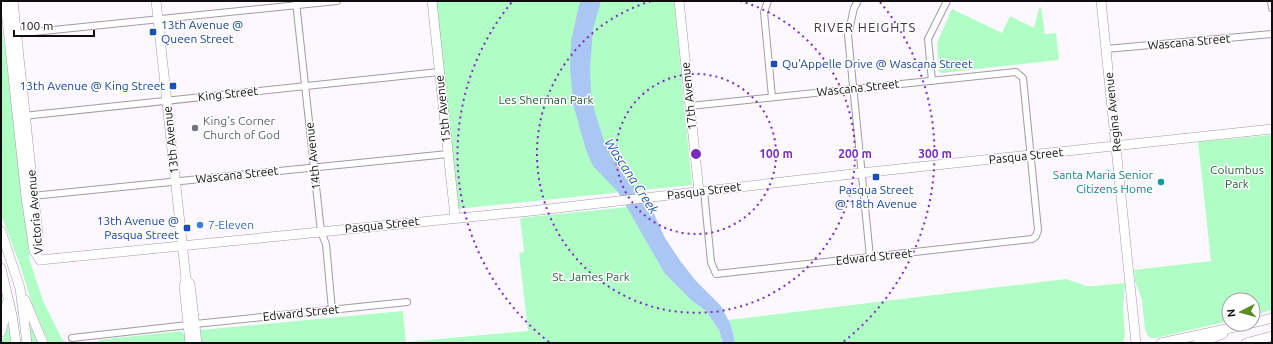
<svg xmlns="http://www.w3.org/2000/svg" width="1273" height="344" viewBox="0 0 1273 344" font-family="Ubuntu,sans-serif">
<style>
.green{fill:#b0fdc5}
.water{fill:#aac6f3}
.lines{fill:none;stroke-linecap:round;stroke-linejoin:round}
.street-casing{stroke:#a29aa4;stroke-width:8}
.secondary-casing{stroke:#a29aa4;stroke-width:10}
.street{stroke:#fff;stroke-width:6}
.secondary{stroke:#fff;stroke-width:9}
.ring{fill:none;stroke:#7b2cbf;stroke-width:2;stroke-dasharray:2 4}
.transit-dot{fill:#1a4fb4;stroke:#fff;stroke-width:1.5}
.worship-dot{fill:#6b7280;stroke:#fff;stroke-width:1.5}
.culture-dot{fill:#0f9aa8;stroke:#fff;stroke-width:1.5}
.shop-dot{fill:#3f7fe0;stroke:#fff;stroke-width:1.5}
.labels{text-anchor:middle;stroke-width:3;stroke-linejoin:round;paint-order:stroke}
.transit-label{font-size:12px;fill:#164399;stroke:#fff;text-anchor:start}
.street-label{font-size:12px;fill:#0f0d10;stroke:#fff}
.park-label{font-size:12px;fill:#24613a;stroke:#fff}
.worship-label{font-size:12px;fill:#5b616d;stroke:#fff;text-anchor:start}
.culture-label{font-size:12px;fill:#0d838f;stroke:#fff;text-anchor:end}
.shop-label{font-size:12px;fill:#366cbe;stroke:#fff;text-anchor:start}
.neighbourhood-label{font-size:13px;letter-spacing:1px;fill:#3f3840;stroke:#fff}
.water-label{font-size:13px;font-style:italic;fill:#1c52a7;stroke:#fff}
.centre{fill:#7b2cbf;stroke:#fff;stroke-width:2}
.ring-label{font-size:12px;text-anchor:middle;font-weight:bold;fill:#7b2cbf;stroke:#fff;stroke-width:3;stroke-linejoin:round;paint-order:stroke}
</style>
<rect width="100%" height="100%" fill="#fdf8ff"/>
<g class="green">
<polygon points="435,1 674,1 692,185 457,209"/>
<polygon points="1041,7 1045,34 1056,33 1059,60 942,73 939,72 937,43 952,9 1002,33 1010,16 1034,28 1039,8"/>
<polygon points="1,18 30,261 43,301 62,339 67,343 49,343 32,303 19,262 1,215"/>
<polygon points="1272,135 1272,310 1253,315 1253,300 1229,300 1229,321 1156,338 1151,338 1148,336 1145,330 1142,300 1135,281 1134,270 1211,261 1198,142"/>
<polygon points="627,207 665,274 691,300 706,311 719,330 723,343 201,343 200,330 403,311 406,342 528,331 519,253 524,252 520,218"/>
<polygon points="1066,279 1087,286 1094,286 1125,283 1123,307 1125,335 1123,343 735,343 731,325 728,320"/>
<polygon points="11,326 13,343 1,343 8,327"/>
<polygon points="30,329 32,329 38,343 31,343"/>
<polygon points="181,331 185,335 185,343 98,343 99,340"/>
</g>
<polygon class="water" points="580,1 601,1 593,29 590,68 591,92 595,112 604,141 620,169 650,205 665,238 681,262 696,281 721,306 731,325 735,343 723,343 719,330 706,311 691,300 665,274 618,192 593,166 586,150 573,104 570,67 571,41"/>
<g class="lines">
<defs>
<g id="street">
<polyline points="768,1 764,12 772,97"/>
<polyline points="858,1 854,8 848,35 870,257"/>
<polyline points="1271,1 1272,8"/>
<polyline points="296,2 321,232 326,244 332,310"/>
<polyline points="14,34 337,1"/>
<polyline points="1106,49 1272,34"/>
<polyline points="932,81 928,39 947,1"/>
<polyline points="690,106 1016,72 1023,78 1038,230 1036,236 1032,239 716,274 711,262 704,191"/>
<polyline points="23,116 439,72"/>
<polyline points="32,196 448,154"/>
<polyline points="195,324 407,302"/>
<polyline points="72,338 188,325"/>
</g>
<g id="secondary">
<polyline points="5,1 26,197 34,251 40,260"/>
<polyline points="13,1 38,235"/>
<polyline points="156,1 186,279 184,286 190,343"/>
<polyline points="432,1 455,217"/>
<polyline points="679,1 699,192"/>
<polyline points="1101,1 1136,343"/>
<polyline points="1,231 20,288 27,343"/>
<polyline points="40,260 531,211 861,173 1272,129"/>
<polyline points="1,268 12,315 16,343"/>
<polyline points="186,279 190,284 197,343"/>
<polyline points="25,300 43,343"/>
<polyline points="1253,323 1272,318"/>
<polyline points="1,332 5,317 7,303"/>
<polyline points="1161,343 1249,324"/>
<polyline points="1198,343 1223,334"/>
<polyline points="1246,343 1272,336"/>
</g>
</defs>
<use href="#street" class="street-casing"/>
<use href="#secondary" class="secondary-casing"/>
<use href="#street" class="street"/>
<use href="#secondary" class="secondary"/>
</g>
<g class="ring">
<circle cx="696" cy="154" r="80"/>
<path d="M740 1A159 159 0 1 1 652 1"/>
<path d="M549 342A239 239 0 0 1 512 2M880 2A239 239 0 0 1 843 342"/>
</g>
<g class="transit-dot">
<rect x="149" y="28" width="8" height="8" rx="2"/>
<rect x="770" y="60" width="8" height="8" rx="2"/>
<rect x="169" y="82" width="8" height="8" rx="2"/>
<rect x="872" y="173" width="8" height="8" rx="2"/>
<rect x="183" y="224" width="8" height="8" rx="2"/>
</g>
<circle class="worship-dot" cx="195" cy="128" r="4"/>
<circle class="culture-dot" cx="1161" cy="182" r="4"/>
<circle class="shop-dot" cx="200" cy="225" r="4"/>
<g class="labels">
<g class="transit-label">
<text x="161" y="29">13th Avenue @<tspan x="161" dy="14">Queen Street</tspan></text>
<text x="782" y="68">Qu'Appelle Drive @ Wascana Street</text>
<text x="165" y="90" text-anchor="end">13th Avenue @ King Street</text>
<text x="876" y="194" text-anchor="middle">Pasqua Street<tspan x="876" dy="14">@ 18th Avenue</tspan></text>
<text x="179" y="225" text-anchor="end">13th Avenue @<tspan x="179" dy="14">Pasqua Street</tspan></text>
</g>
<g class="street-label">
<text transform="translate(1189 42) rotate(-5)" y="4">Wascana Street</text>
<text transform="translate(858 88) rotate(-6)" y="4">Wascana Street</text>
<text transform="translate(228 94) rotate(-6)" y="4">King Street</text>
<text transform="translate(689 96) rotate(-96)" y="4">17th Avenue</text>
<text transform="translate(443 109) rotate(-96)" y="4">15th Avenue</text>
<text transform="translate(1113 112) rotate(-96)" y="4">Regina Avenue</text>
<text transform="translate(171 140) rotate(-96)" y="4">13th Avenue</text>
<text transform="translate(313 156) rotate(-96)" y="4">14th Avenue</text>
<text transform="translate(1026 156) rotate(-6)" y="4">Pasqua Street</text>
<text transform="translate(237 175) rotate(-6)" y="4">Wascana Street</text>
<text transform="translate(704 191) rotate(-7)" y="4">Pasqua Street</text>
<text transform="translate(35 212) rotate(-95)" y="4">Victoria Avenue</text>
<text transform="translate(382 225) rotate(-6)" y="4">Pasqua Street</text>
<text transform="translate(874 257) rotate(-6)" y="4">Edward Street</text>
<text transform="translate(301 313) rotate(-6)" y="4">Edward Street</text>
</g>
<g class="park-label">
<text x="546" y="104">Les Sherman Park</text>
<text x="1237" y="174">Columbus<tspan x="1237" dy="14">Park</tspan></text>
<text x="591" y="281">St. James Park</text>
</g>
<g class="worship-label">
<text x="203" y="125">King's Corner<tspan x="203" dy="14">Church of God</tspan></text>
</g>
<g class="culture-label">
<text x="1153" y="179">Santa Maria Senior<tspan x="1153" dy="14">Citizens Home</tspan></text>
</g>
<g class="shop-label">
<text x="208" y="229">7-Eleven</text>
</g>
<g class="neighbourhood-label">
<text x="865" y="32">RIVER HEIGHTS</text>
</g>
<g class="water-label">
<text transform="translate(632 176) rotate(57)" y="5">Wascana Creek</text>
</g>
</g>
<circle cx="696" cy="154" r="6" class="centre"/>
<g class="ring-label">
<text x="776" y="158">100 m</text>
<text x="855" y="158">200 m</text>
<text x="935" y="158">300 m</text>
</g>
<rect width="1273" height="344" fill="none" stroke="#0f0d10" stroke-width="4"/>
<g transform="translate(1241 312) rotate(264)"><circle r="19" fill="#ffffff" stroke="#9f9e9f"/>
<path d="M0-3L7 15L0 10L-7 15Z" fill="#5c8d23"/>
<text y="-6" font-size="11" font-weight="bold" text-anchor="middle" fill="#0f0d10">N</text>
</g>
<path d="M14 30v6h80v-6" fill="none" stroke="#0f0d10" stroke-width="2"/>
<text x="20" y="30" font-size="12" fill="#0f0d10" stroke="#ffffff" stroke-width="3" paint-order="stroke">100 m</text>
</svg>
